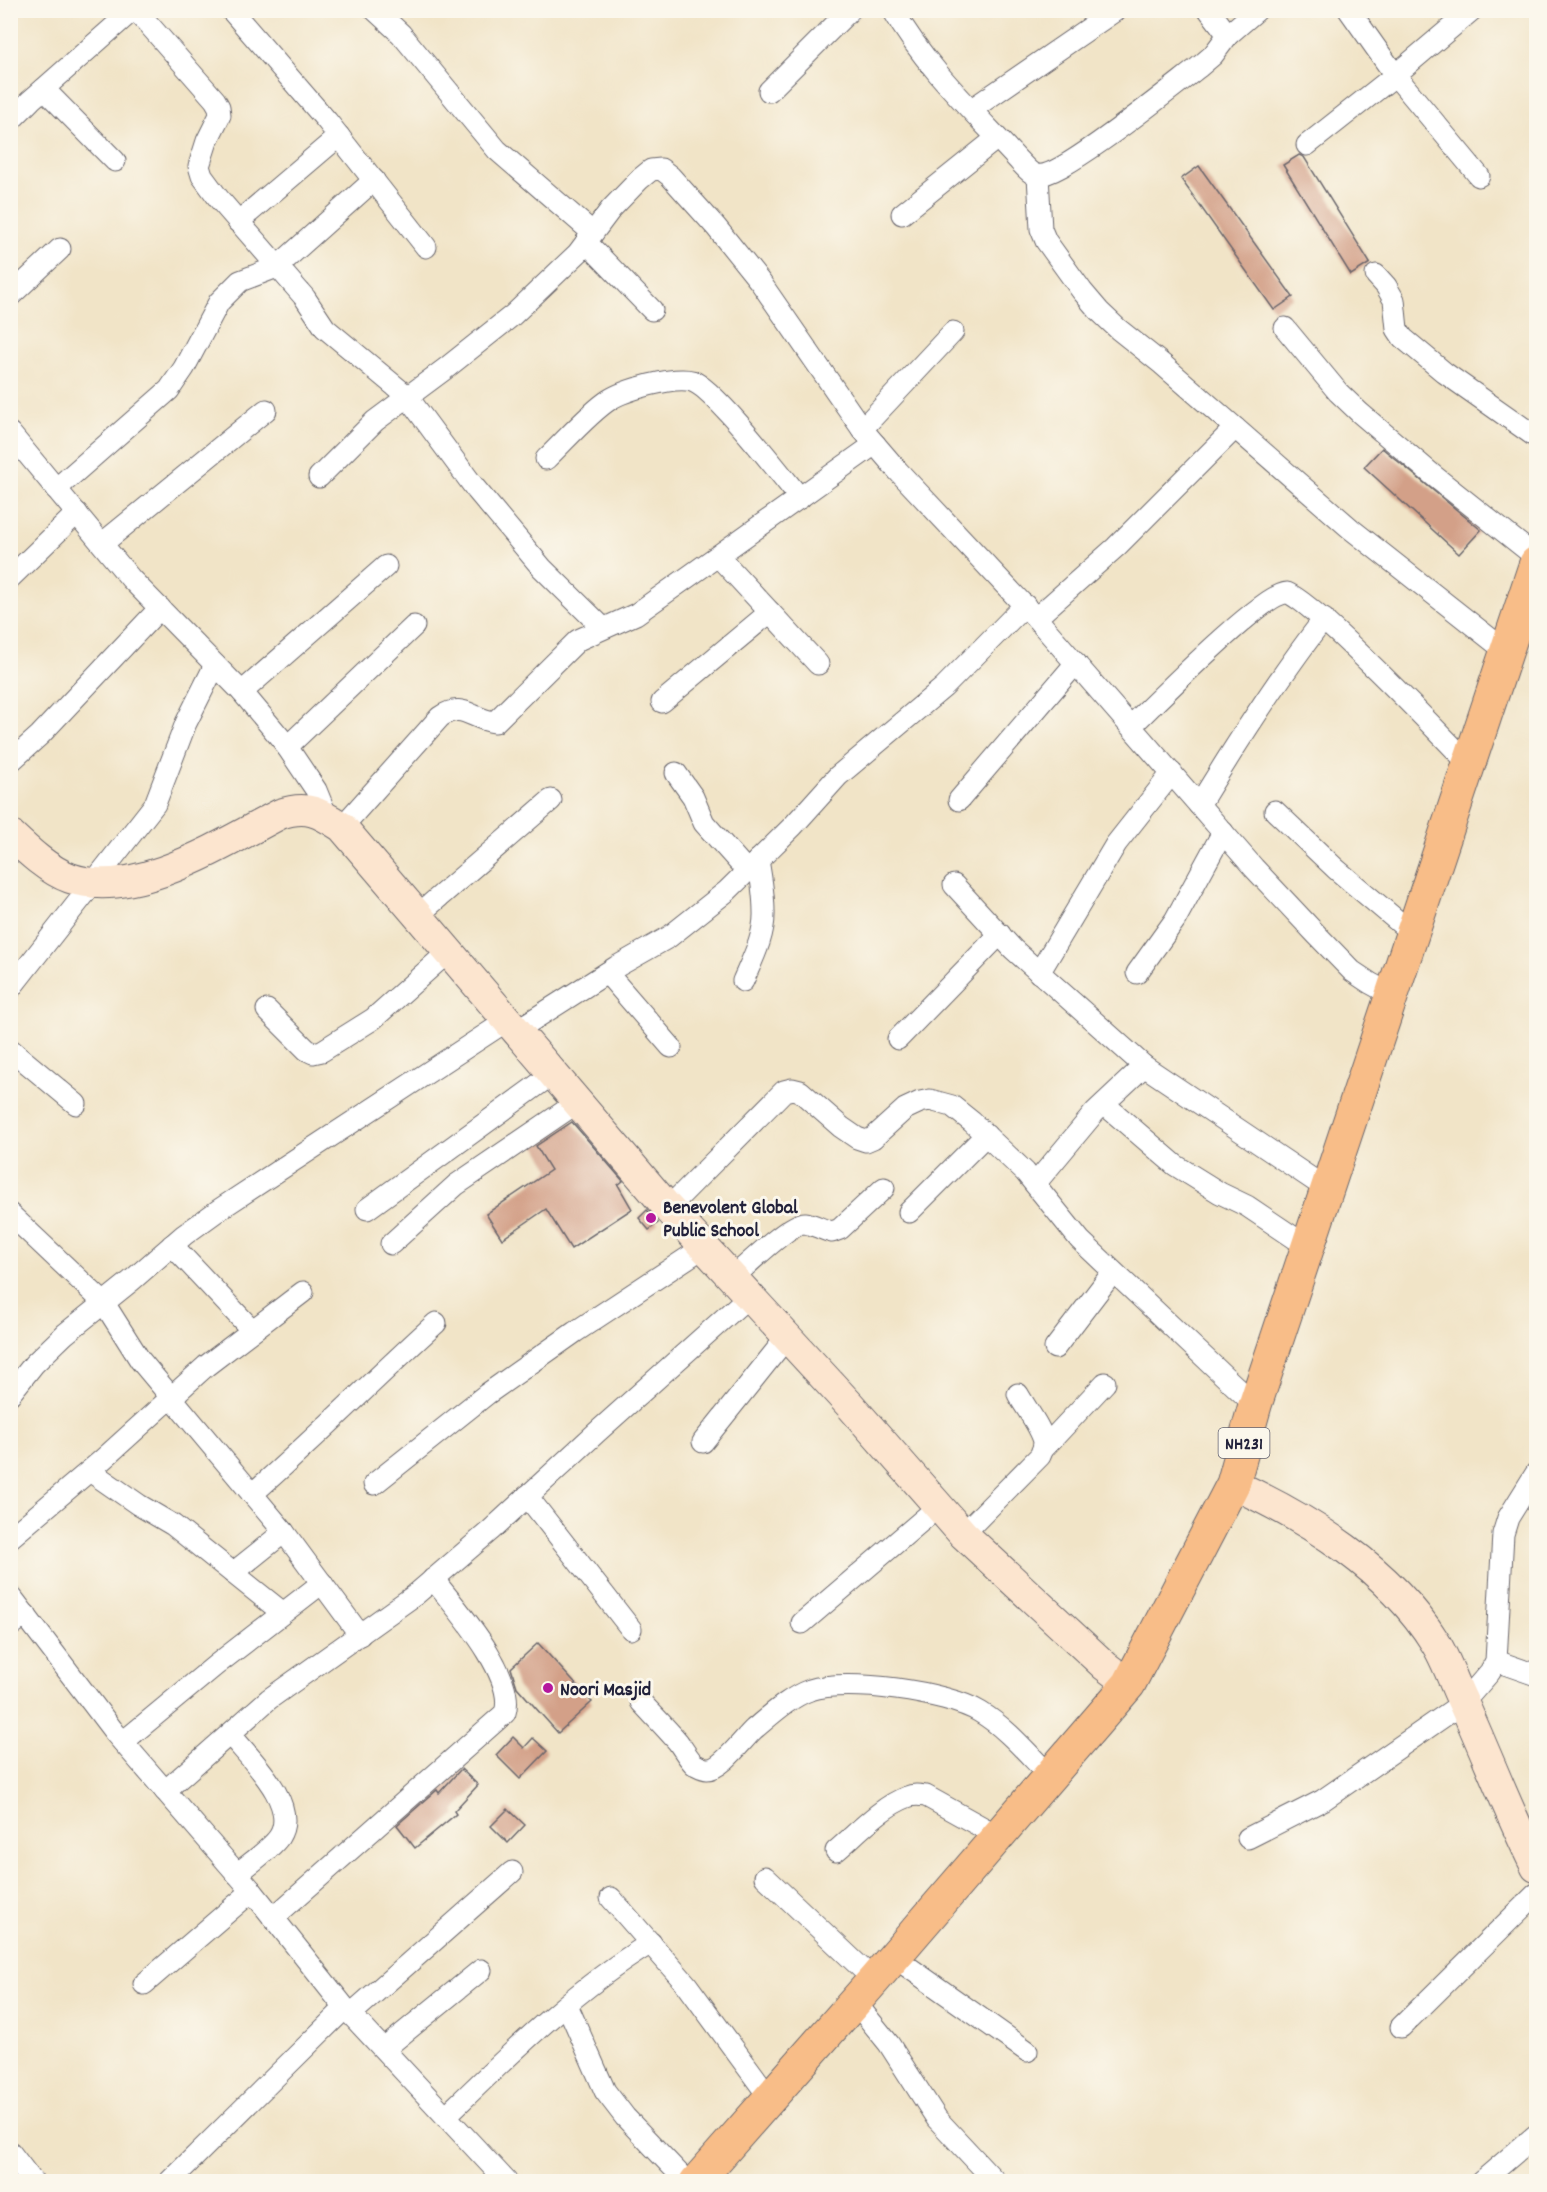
<svg xmlns="http://www.w3.org/2000/svg" width="1547" height="2192" viewBox="0 0 1547 2192" font-family="Dekko,sans-serif">
<style>
.building{fill:#d3a088}
.lines{fill:none;stroke-linecap:round;stroke-linejoin:round}
.street-casing{stroke:#6a666c;stroke-width:23}
.secondary-casing{stroke:#6a666c;stroke-width:32}
.highway-casing{stroke:#6a666c;stroke-width:35}
.street{stroke:#fff;stroke-width:21}
.secondary{stroke:#fce5cf;stroke-width:30}
.highway{stroke:#f8bd88;stroke-width:33}
.poi-dot{fill:#b5179e;stroke:#fbf7ec;stroke-width:2}
.labels{text-anchor:middle;stroke-width:6;stroke-linejoin:round;paint-order:stroke}
.shield{fill:#fbf7ec;stroke:#636270;stroke-width:1.5}
.shield-label{font-size:18px;font-weight:bold;fill:#22223b}
.poi-label{font-size:20px;font-weight:bold;fill:#22223b;stroke:#fbf7ec;text-anchor:start}
</style>
<rect width="100%" height="100%" fill="#fbf7ec"/>
<filter id="ink" filterUnits="userSpaceOnUse"><feTurbulence type="fractalNoise" baseFrequency=".0167" numOctaves="2"/><feDisplacementMap in="SourceGraphic" scale="12" xChannelSelector="R" yChannelSelector="G"/><feConvolveMatrix kernelMatrix="1 2 1 2 8 2 1 2 1" color-interpolation-filters="sRGB"/></filter>
<filter id="wash" filterUnits="userSpaceOnUse"><feTurbulence type="fractalNoise" baseFrequency=".008" numOctaves="4" result="noise"/><feDisplacementMap in="SourceGraphic" scale="24" xChannelSelector="R" yChannelSelector="G"/><feGaussianBlur stdDeviation="1.35" result="paint"/><feColorMatrix in="noise" values="0 0 0 0 0 0 0 0 0 0 0 0 0 0 0 0 0 1.4 0 .05"/><feComposite in="paint" operator="in"/></filter>
<g filter="url(#wash)">
<rect width="100%" height="100%" fill="#f1e4c7"/>
<g id="blocks">
<g class="building">
<polygon points="1299,155 1304,157 1370,263 1351,275 1283,165"/>
<polygon points="1199,166 1293,297 1274,310 1181,179"/>
<polygon points="1382,448 1481,530 1459,554 1364,467"/>
<polygon points="572,1122 623,1181 618,1185 632,1209 571,1249 546,1209 502,1239 486,1214 551,1170 536,1146"/>
<polygon points="647,1210 658,1223 649,1230 639,1218"/>
<polygon points="538,1643 592,1702 558,1733 517,1687 511,1668"/>
<polygon points="513,1737 524,1748 533,1738 547,1751 520,1779 496,1755"/>
<polygon points="461,1769 478,1785 454,1811 456,1814 415,1848 397,1825 437,1790 439,1793"/>
<polygon points="508,1809 525,1825 508,1843 491,1826"/>
</g>
</g>
</g>
<g filter="url(#ink)">
<use href="#blocks" fill-opacity="0" stroke="#6a666c" stroke-width="1.5"/>
<g class="lines">
<defs>
<g id="street">
<polyline points="136,10 215,100 219,107 220,115 207,141 199,166 202,176 219,199 305,298 325,328 407,396 475,488 542,568 603,628"/>
<polyline points="231,10 327,121 426,247"/>
<polyline points="375,10 401,34 497,150 593,233"/>
<path d="M 893,10 C 926,68 975,113 1019,161 C 1024,166 1030,174 1037,175 C 1060,179 1175,85 1199,67 L 1213,55 L 1228,35 L 1257,10"/>
<polyline points="1209,10 1228,35"/>
<polyline points="1349,10 1395,75 1479,176"/>
<polyline points="44,89 115,161"/>
<polyline points="769,91 850,10"/>
<polyline points="972,109 1116,10"/>
<polyline points="10,121 31,100 133,10"/>
<polyline points="1307,145 1388,81 1472,10"/>
<polyline points="1038,176 1041,229 1046,241 1082,291 1099,311 1118,329 1162,364 1351,529 1507,652"/>
<polyline points="902,214 997,138"/>
<polyline points="238,222 339,136"/>
<polyline points="586,242 652,310"/>
<polyline points="1376,275 1386,286 1394,300 1397,329 1403,338 1445,373 1536,437"/>
<polyline points="10,296 60,249"/>
<polyline points="1285,328 1338,392 1360,413 1434,476 1536,557"/>
<polyline points="862,429 953,332"/>
<polyline points="10,433 131,579 242,692 283,741 316,790 327,817"/>
<path d="M 546,459 C 564,442 589,413 609,400 C 624,390 674,376 692,381 C 714,388 782,476 800,498"/>
<polyline points="319,477 375,421 445,369 513,315 578,253 611,209 640,179 651,170 661,169 670,176 716,227 761,283 862,429 898,471 1036,618 1254,868 1317,935 1352,971 1370,983 1392,995"/>
<polyline points="56,489 169,390 184,368 219,302 240,281 277,267 374,180"/>
<polyline points="103,543 266,410"/>
<polyline points="719,557 818,664"/>
<polyline points="10,578 77,513"/>
<polyline points="1036,618 1116,547 1235,428"/>
<polyline points="242,692 386,566"/>
<polyline points="662,702 770,612"/>
<path d="M 1131,726 C 1154,704 1263,593 1287,593 C 1306,594 1446,740 1469,764"/>
<polyline points="287,747 414,626"/>
<polyline points="10,762 40,735 160,608"/>
<polyline points="676,773 693,797 704,823 747,871"/>
<polyline points="959,800 1076,663"/>
<path d="M 1199,805 C 1238,741 1278,678 1324,619"/>
<polyline points="1275,811 1336,869 1413,934"/>
<path d="M 342,827 L 440,717 C 463,701 470,719 495,722 L 578,640 L 636,614 L 875,444"/>
<polyline points="954,885 1013,949 1144,1066 1327,1189"/>
<polyline points="417,916 551,800"/>
<polyline points="607,973 671,1047"/>
<polyline points="1039,973 1116,844 1172,773"/>
<polyline points="1137,973 1175,920 1223,832"/>
<path d="M 743,981 C 752,960 765,936 764,912 C 764,895 761,877 758,860"/>
<polyline points="10,989 155,804 186,723 215,665"/>
<polyline points="267,1010 307,1050 313,1053 322,1051 373,1019 448,952"/>
<polyline points="517,1030 616,967 669,937 727,891 793,826 838,776 944,687 1025,605"/>
<polyline points="898,1039 1000,934"/>
<polyline points="10,1049 76,1104"/>
<polyline points="1104,1104 1175,1165 1220,1193 1247,1206 1308,1247"/>
<polyline points="1035,1184 1095,1112 1144,1066"/>
<polyline points="668,1208 784,1091 792,1089 800,1091 841,1127 857,1138 866,1141 873,1138 905,1109 920,1102 930,1100 952,1106 972,1122 1025,1172 1080,1240 1099,1258 1255,1405"/>
<polyline points="367,1209 554,1073"/>
<polyline points="909,1212 986,1135"/>
<polyline points="10,1214 104,1303 140,1360 284,1532 360,1635"/>
<polyline points="391,1244 456,1185 578,1102"/>
<polyline points="172,1245 252,1330"/>
<path d="M 732,1278 C 745,1267 791,1222 805,1223 C 813,1224 823,1230 832,1232 L 840,1229 L 884,1188"/>
<polyline points="1055,1348 1113,1272"/>
<polyline points="10,1394 34,1364 65,1334 131,1281 184,1235 220,1209 508,1020"/>
<polyline points="703,1442 787,1337"/>
<polyline points="1044,1448 1105,1383"/>
<polyline points="90,1471 139,1505 173,1525 283,1613"/>
<polyline points="374,1484 487,1394 575,1332 704,1247"/>
<path d="M 252,1494 C 315,1439 374,1379 436,1323"/>
<polyline points="527,1496 631,1629"/>
<path d="M 963,1534 L 1040,1456 C 1042,1451 1044,1448 1044,1442 C 1042,1429 1025,1407 1018,1394"/>
<polyline points="10,1538 101,1461 206,1366 303,1292"/>
<polyline points="233,1573 284,1532"/>
<polyline points="10,1595 115,1733 252,1891 345,2008 507,2182"/>
<polyline points="802,1623 939,1506"/>
<polyline points="10,1626 26,1615"/>
<polyline points="1496,1661 1536,1675"/>
<path d="M 641,1702 C 653,1715 666,1728 678,1742 C 683,1749 688,1758 694,1764 C 698,1766 703,1769 707,1769 C 721,1770 744,1738 754,1729 C 771,1715 790,1697 810,1690 C 847,1678 947,1692 980,1712 C 1007,1728 1028,1754 1050,1776"/>
<path d="M 230,1734 C 249,1758 300,1804 279,1837 C 271,1849 249,1864 237,1874"/>
<polyline points="123,1742 216,1665 322,1583"/>
<polyline points="165,1791 269,1699 415,1595 491,1530 596,1433 749,1296"/>
<polyline points="1248,1838 1323,1800 1463,1703 1490,1672 1496,1661 1503,1534 1508,1518 1536,1473"/>
<path d="M 836,1851 C 856,1834 882,1806 907,1797 C 914,1794 919,1795 926,1796 L 998,1836"/>
<polyline points="765,1877 874,1980"/>
<polyline points="611,1898 687,1985 770,2098"/>
<path d="M 273,1918 L 505,1713 C 517,1676 456,1608 433,1579"/>
<polyline points="894,1957 1027,2051"/>
<polyline points="144,1984 252,1891"/>
<polyline points="855,2002 889,2044 937,2119 996,2182"/>
<polyline points="567,2005 605,2091 625,2117 687,2182"/>
<polyline points="351,2014 512,1872"/>
<polyline points="1401,2027 1536,1894"/>
<polyline points="384,2049 481,1970"/>
<path d="M 446,2116 C 510,2054 575,1989 651,1943"/>
<polyline points="10,2152 33,2182"/>
<polyline points="169,2182 345,2008"/>
<polyline points="1481,2182 1536,2135"/>
</g>
<g id="secondary">
<path d="M 10,834 C 27,850 48,870 70,878 C 134,901 224,843 280,814 C 307,805 319,812 342,827 L 668,1208 L 849,1404 L 963,1534 L 1105,1666 L 1129,1684"/>
<path d="M 1233,1484 C 1310,1520 1389,1568 1435,1642 C 1446,1659 1453,1681 1462,1700 C 1487,1755 1509,1813 1536,1867"/>
</g>
<polyline id="highway" points="696,2182 874,1980 1129,1684 1233,1484 1255,1405 1536,563"/>
</defs>
<use href="#street" class="street-casing"/>
<use href="#secondary" class="secondary-casing"/>
<use href="#highway" class="highway-casing"/>
<use href="#street" class="street"/>
<use href="#secondary" class="secondary"/>
<use href="#highway" class="highway"/>
</g>
</g>
<g class="poi-dot">
<circle cx="651" cy="1218" r="6"/>
<circle cx="548" cy="1688" r="6"/>
</g>
<g class="labels">
<rect class="shield" x="1218.5" y="1428" width="51" height="30" rx="4.5"/>
<g class="shield-label">
<text x="1244" y="1449">NH231</text>
</g>
<g class="poi-label">
<text x="663" y="1213">Benevolent Global<tspan x="663" dy="23">Public School</tspan></text>
<text x="560" y="1695">Noori Masjid</text>
</g>
</g>
<rect width="1547" height="2192" fill="none" stroke="#fbf7ec" stroke-width="36"/>
</svg>
